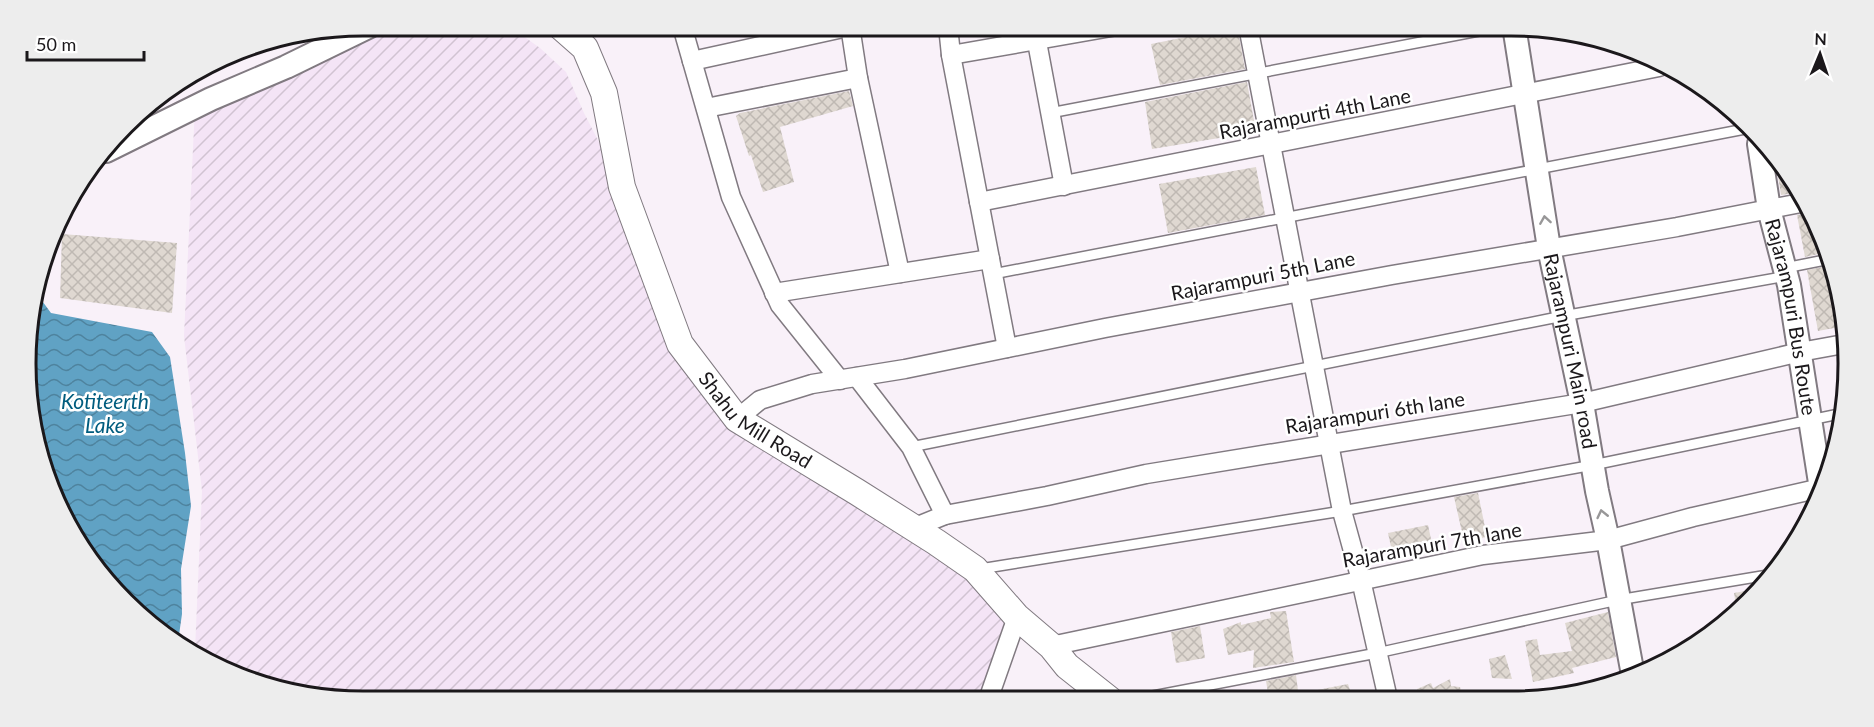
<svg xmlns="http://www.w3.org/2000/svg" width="1874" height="727" viewBox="0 0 1874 727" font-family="Lato,sans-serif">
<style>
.industrial{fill:url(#industrial-furrows)}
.water{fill:url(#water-waves)}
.building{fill:url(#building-cross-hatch)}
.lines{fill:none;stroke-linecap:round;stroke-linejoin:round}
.service-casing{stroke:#817a81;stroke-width:12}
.minor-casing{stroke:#817a81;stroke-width:21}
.tertiary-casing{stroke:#817a81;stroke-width:26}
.secondary-casing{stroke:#817a81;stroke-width:28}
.service{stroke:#fff;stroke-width:9}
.minor{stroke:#fff;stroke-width:18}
.tertiary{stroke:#fff;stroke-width:22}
.secondary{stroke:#fff;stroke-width:26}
.oneway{stroke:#989798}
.labels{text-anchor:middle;stroke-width:5;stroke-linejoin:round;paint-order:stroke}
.street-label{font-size:20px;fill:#1b181b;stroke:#fff}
.water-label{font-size:21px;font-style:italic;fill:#005c7e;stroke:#fff}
.rim{fill:none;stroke:#1b181b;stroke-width:3}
</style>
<defs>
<pattern id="industrial-furrows" width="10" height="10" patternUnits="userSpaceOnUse" patternTransform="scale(1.5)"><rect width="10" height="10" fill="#f4e4f6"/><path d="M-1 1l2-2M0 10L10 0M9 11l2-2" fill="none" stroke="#d1c3d2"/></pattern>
<pattern id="water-waves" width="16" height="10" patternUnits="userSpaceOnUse" patternTransform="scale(1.5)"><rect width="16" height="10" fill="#60a2c4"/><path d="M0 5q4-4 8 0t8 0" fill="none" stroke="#4e839e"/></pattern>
<pattern id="building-cross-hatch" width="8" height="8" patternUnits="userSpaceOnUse" patternTransform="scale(1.5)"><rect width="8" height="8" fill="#dfd8d1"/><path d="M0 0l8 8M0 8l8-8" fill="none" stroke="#bfb9b3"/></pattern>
</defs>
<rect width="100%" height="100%" fill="#f9f1f9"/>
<polygon class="industrial" points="370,26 428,26 454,33 485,27 512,28 540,48 566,72 584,113 622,187 680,344 733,414 857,492 1017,617 988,700 364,701 276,690 195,650 202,491 184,336 195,107"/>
<polygon class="water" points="37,294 51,313 152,332 170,357 185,453 191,506 181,569 182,614 178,642 158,632 82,551 32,430 28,319"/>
<g class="building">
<polygon points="1200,26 1237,26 1245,69 1160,85 1151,44 1191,36 1189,28"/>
<polygon points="1247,82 1256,132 1152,149 1145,102"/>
<polygon points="849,91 853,106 780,127 794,182 763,192 751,155 749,156 736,116 740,113"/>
<polygon points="1776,163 1792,182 1801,192 1781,195"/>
<polygon points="1256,167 1265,215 1168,233 1159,184"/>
<polygon points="1809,213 1823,253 1805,257 1797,215"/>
<polygon points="62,234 177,243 172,313 60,298"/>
<polygon points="1828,266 1846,320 1845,326 1818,331 1807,270"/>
<polygon points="1478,493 1487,537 1464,541 1454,497"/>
<polygon points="1428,525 1433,548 1393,556 1388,533"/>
<polygon points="1757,589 1748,599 1737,613 1734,593"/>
<polygon points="1286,611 1294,662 1253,668 1254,650 1228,655 1223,629 1241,622 1241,625 1271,618 1270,612"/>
<polygon points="1608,612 1616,657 1572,668 1574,673 1533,682 1525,641 1537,639 1540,655 1572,651 1565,623"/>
<polygon points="1200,626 1205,658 1176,663 1171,632"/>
<polygon points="1505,655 1512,679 1492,678 1489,659"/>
<polygon points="1296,675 1298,691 1280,695 1280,699 1269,699 1266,681"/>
<polygon points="1450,679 1451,686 1460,687 1463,699 1414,699 1418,696 1417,689 1431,683 1433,688"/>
<polygon points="1348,684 1353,699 1302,699 1302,693"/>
</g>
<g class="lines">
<defs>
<g id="service">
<polyline points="1050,113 1505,26"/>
<polyline points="1785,268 1825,260"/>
<polyline points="993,274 1745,129"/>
<polyline points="911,447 1563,316 1787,276"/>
<polyline points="980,569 1342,511 1593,465 1839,414"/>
<polyline points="1132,700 1377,653 1618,600 1768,575"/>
</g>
<g id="minor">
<polyline points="682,26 731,197 780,305 840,380"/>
<polyline points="850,26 858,78 900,273"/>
<polyline points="948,26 951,55 1007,348"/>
<polyline points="1034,26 1064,186"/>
<polyline points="1248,26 1342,511 1361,580 1388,699"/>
<polyline points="951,55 1117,26"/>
<polyline points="692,61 852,26"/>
<polyline points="706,108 858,78"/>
<polyline points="979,202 1659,67"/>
<polyline points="774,293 990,259"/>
<polyline points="857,377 911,447 945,515"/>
<polyline points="737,419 760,400 812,384 905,369 1105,328 1392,275 1677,227 1806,202"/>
<polyline points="913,528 945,515 1047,496 1146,474 1582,403 1800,352 1844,344"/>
<polyline points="1051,646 1483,555 1608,540 1693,517 1821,488"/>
<polyline points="988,700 1017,617"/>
</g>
<g id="tertiary">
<path id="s1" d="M 1514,26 L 1549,248 L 1582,403 L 1597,491 L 1608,540 L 1633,675"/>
<path id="s2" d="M 1759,144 L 1769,209 L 1789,285 L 1821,489"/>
<polyline points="106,151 211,99 286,67 370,26"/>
</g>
<g id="secondary">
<path id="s3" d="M 560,26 L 585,48 L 604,93 L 622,187 L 680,344 L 737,419 L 857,492 L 936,542 L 975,569 L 1017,617 L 1051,646 L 1067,666 L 1110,700"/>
</g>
</defs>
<use href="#service" class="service-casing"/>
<use href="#minor" class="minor-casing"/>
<use href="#tertiary" class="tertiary-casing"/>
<use href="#secondary" class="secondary-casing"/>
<use href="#service" class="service"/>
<use href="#minor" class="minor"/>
<use href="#tertiary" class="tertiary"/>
<use href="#secondary" class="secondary"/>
</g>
<defs><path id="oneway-chevron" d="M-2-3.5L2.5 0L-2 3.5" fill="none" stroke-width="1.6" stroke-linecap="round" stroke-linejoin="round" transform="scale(1.5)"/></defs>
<g class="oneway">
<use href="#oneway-chevron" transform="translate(1545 220) rotate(-99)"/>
<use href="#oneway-chevron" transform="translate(1602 514) rotate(-103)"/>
</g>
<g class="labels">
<g class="street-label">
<text transform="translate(1315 114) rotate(-11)" y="7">Rajarampurti 4th Lane</text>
<text transform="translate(1263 276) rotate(-11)" y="7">Rajarampuri 5th Lane</text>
<text dy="7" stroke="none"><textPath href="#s2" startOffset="176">Rajarampuri Bus Route</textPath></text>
<text dy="7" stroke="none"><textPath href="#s1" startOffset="330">Rajarampuri Main road</textPath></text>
<text transform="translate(1375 413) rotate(-9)" y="7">Rajarampuri 6th lane</text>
<text dy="7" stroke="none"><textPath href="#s3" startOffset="454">Shahu Mill Road</textPath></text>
<text transform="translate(1432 545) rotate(-10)" y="7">Rajarampuri 7th lane</text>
</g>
<g class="water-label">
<text x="105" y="409">Kotiteerth<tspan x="105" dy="24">Lake</tspan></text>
</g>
</g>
<path d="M0 0H1874V727H0ZM363 36H1511A327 327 0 0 1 1838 363V364A327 327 0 0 1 1511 691H363A327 327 0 0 1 36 364V363A327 327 0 0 1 363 36Z" fill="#ededed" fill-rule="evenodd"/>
<path class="rim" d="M363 36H1511A327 327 0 0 1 1838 363V364A327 327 0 0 1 1511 691H363A327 327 0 0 1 36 364V363A327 327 0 0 1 363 36Z"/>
<g transform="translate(1820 54) rotate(2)" stroke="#ffffff" stroke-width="4.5" paint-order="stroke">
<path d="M0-4.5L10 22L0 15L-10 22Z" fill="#1b181b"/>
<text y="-9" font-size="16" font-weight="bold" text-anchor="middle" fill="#1b181b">N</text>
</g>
<path d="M27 51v9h117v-9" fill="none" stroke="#1b181b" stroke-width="3"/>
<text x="36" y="51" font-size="18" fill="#1b181b" stroke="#ffffff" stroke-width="4.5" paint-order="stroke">50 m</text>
</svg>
